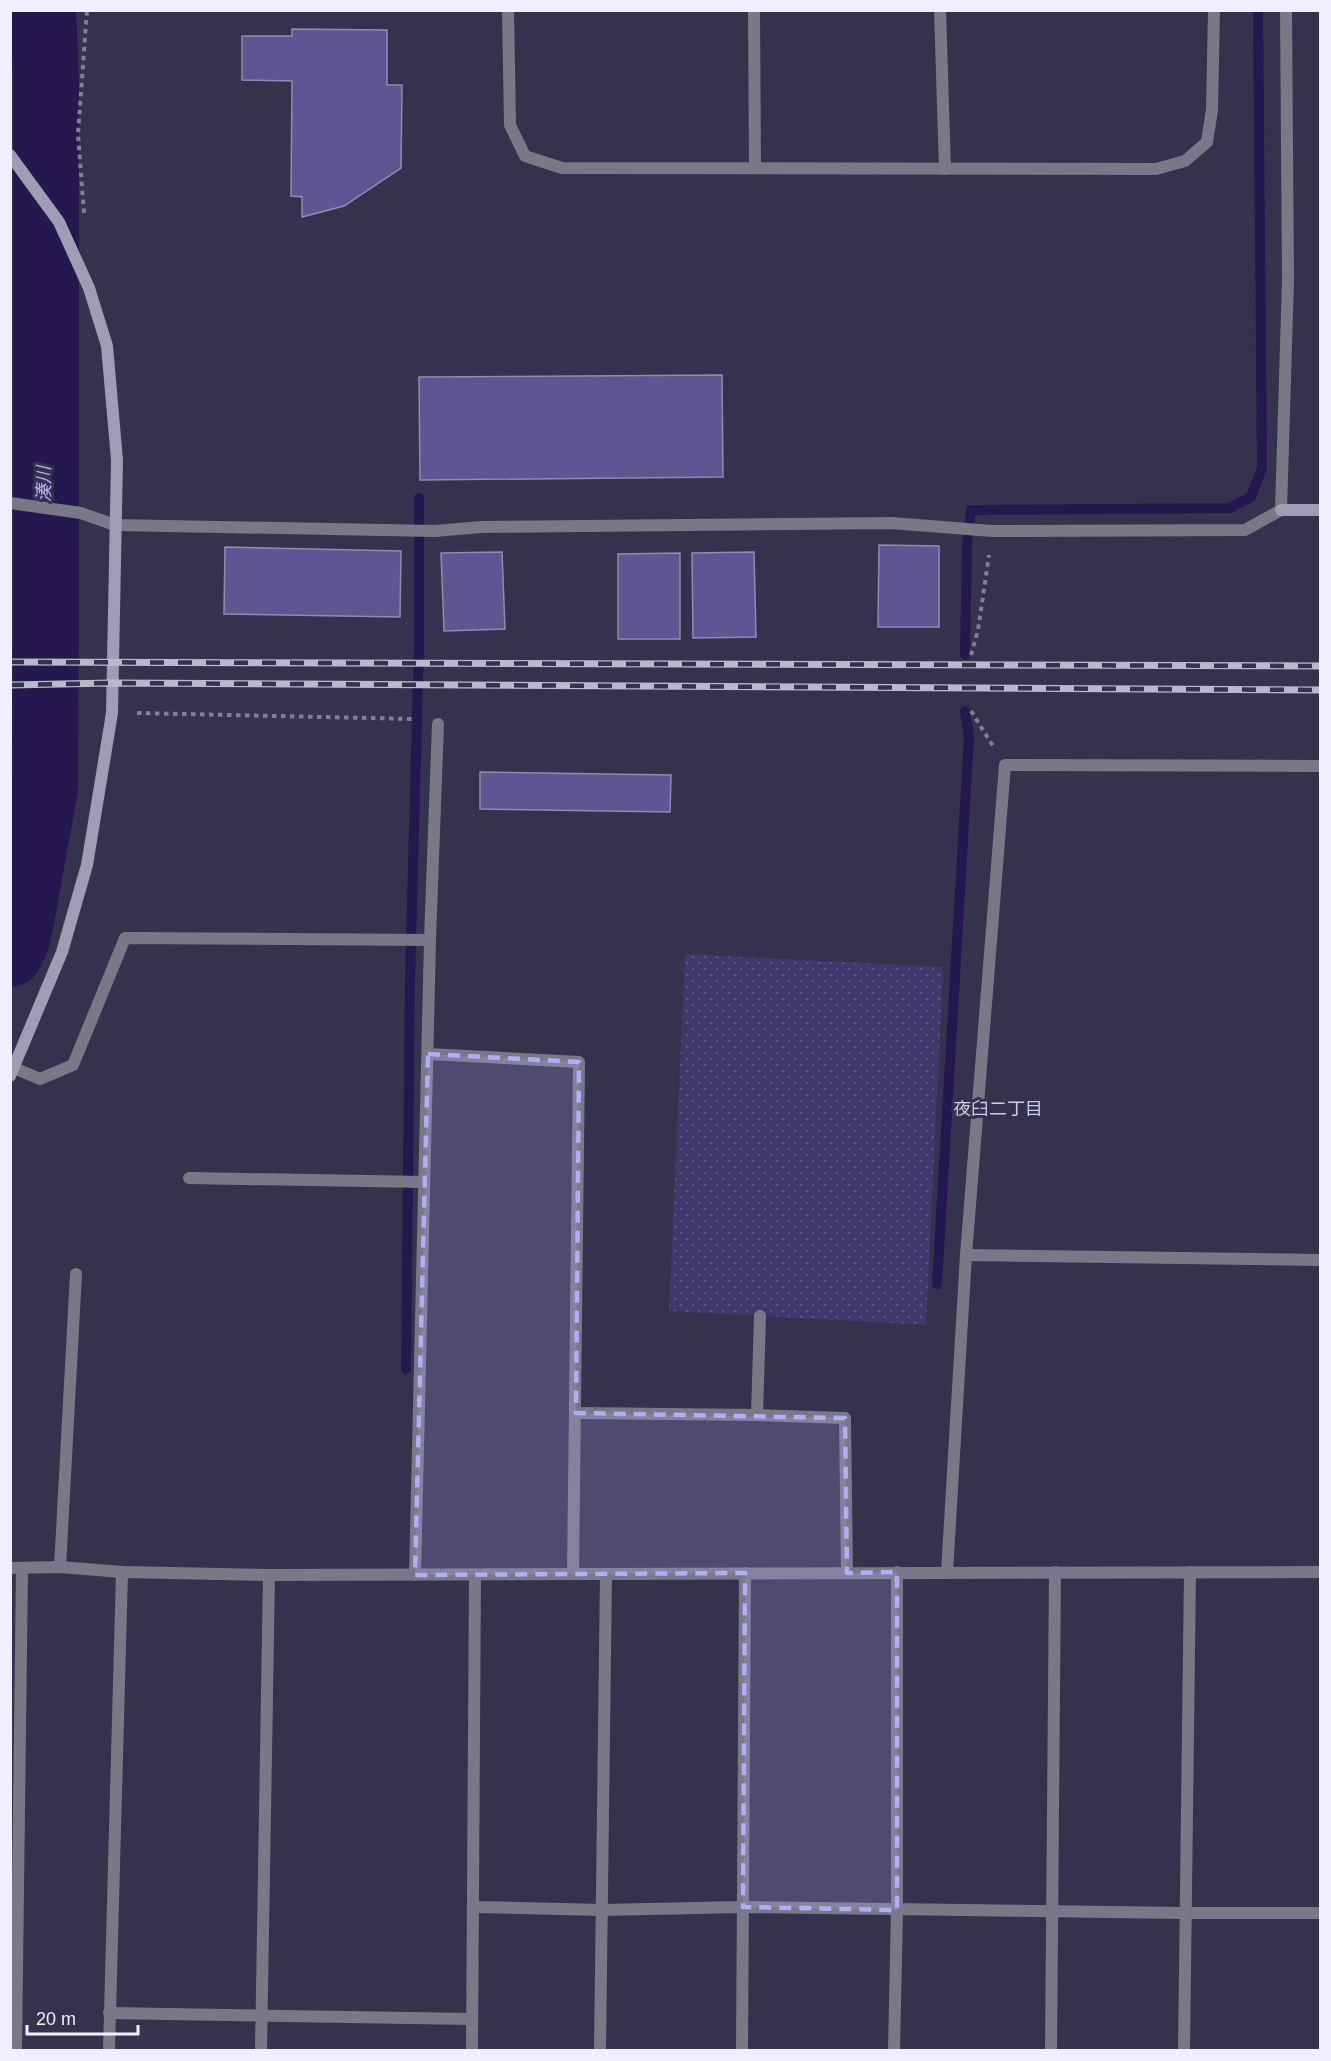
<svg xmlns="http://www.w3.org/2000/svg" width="1331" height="2061" viewBox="0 0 1331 2061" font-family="Helvetica,'Noto Sans JP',sans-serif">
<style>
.grass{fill:url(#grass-dots)}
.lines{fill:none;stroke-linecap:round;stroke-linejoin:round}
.stream{stroke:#24184f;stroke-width:10}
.river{stroke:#24184f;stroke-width:66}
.building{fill:#5d5693;stroke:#8f8dae;stroke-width:1.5}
.path{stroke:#817f95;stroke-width:4;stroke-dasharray:4.5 4.5;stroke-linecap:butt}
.lane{stroke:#797887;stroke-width:12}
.street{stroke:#797887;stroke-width:12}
.secondary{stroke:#9e9db4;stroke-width:12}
.rail-casing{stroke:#bab9cb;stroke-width:7}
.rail{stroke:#35324e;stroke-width:4.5;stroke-dasharray:14;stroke-linecap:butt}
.marked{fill:#b4acf9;fill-opacity:0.2;stroke:#b4acf9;stroke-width:4.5;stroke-dasharray:12 8;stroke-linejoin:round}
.labels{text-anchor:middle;stroke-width:6;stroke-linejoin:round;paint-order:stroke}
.water-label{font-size:18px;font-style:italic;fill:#bab4fc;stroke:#35324e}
.neighbourhood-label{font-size:18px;fill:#cdcbee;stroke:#35324e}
</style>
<defs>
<pattern id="grass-dots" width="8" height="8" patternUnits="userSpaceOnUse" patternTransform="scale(1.5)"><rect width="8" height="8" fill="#3f386b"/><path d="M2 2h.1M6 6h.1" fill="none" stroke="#5b5581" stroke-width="1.8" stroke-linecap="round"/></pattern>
</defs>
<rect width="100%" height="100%" fill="#35324e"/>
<polygon class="grass" points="685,954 943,967 926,1325 669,1311"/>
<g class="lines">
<g class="stream">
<polyline points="965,655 967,545 971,510 1230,508 1251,497 1262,468 1258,10"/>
<polyline points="937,1284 969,737 965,711"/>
<polyline points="406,1369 410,979 419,644 419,498"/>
</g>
<polyline class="river" points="10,954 18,937 45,788 46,639 46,79 43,10"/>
</g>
<g class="building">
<polygon points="292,29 387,30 387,85 402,85 401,168 344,206 302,217 302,197 291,196 292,81 242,80 242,36 292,36"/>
<polygon points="722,375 723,477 420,480 419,377"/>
<polygon points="879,545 939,546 939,627 878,627"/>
<polygon points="225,547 401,551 400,617 224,614"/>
<polygon points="502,552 505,629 444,631 441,553"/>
<polygon points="754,552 756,637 693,638 692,553"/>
<polygon points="680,553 680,639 618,639 618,554"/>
<polygon points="480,772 671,775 670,812 480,809"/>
</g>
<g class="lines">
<g class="path">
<polyline points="84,213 78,134 87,10"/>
<polyline points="971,655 978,630 989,555"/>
<polyline points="971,711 993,746"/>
<polyline points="137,713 414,719"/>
</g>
<g class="lane">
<polyline points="508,10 510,125 525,156 562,168 1156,169 1185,161 1207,142 1212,110 1214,10"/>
<polyline points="754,10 755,168"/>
<polyline points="940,10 945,169"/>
<polyline points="757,1415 760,1316"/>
</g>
<g class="street">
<polyline points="10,503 81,513 115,525 435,531 482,527 891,523 992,531 1245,530 1281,510 1288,280 1286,10"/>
<polyline points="428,1054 579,1062 573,1574"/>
<polyline points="14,1068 40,1079 73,1065 125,938 430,940"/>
<polyline points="189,1178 424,1182"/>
<polyline points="966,1255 1320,1260"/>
<polyline points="576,1413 757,1415 845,1418 847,1573"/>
<polyline points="60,1567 76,1274"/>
<polyline points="10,1568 60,1567 122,1572 269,1575 1320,1572"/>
<polyline points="947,1572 966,1255 1005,765 1320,766"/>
<polyline points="415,1575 430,940 438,724"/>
<polyline points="473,1907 602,1910 743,1907 1184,1913 1320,1913"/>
<polyline points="109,2013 472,2019"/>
<polyline points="16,2050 22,1568"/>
<polyline points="109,2050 122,1572"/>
<polyline points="261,2050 269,1575"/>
<polyline points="472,2050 475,1575"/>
<polyline points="600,2050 606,1574"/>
<polyline points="742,2050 745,1573"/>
<polyline points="894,2050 897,1910 897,1572"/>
<polyline points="1051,2050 1055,1572"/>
<polyline points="1184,2050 1190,1572"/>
</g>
<g class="secondary">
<polyline points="10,155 59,222 89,288 107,346 117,460 112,713 87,865 62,952 10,1076"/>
<polyline points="1281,510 1320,510"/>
</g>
<defs>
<g id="rail">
<polyline points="10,662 1320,666"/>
<polyline points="10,685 112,683 1320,690"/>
</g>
</defs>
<use href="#rail" class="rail-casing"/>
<use href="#rail" class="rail"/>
</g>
<path class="marked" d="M 428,1054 L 579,1062 L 576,1413 L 845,1418 L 847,1573 L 897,1572 L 897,1910 L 743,1907 L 745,1573 L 415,1575 Z"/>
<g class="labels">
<g class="water-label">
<text transform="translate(44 484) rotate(-90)" y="6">湊川</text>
</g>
<g class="neighbourhood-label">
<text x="998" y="1115">夜臼二丁目</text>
</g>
</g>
<rect width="1331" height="2061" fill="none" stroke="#f0effe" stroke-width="24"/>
<path d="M27 2025v9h111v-9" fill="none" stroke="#f0effe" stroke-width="3"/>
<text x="36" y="2025" font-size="18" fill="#f0effe" stroke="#35324e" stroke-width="4.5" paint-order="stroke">20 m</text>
</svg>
